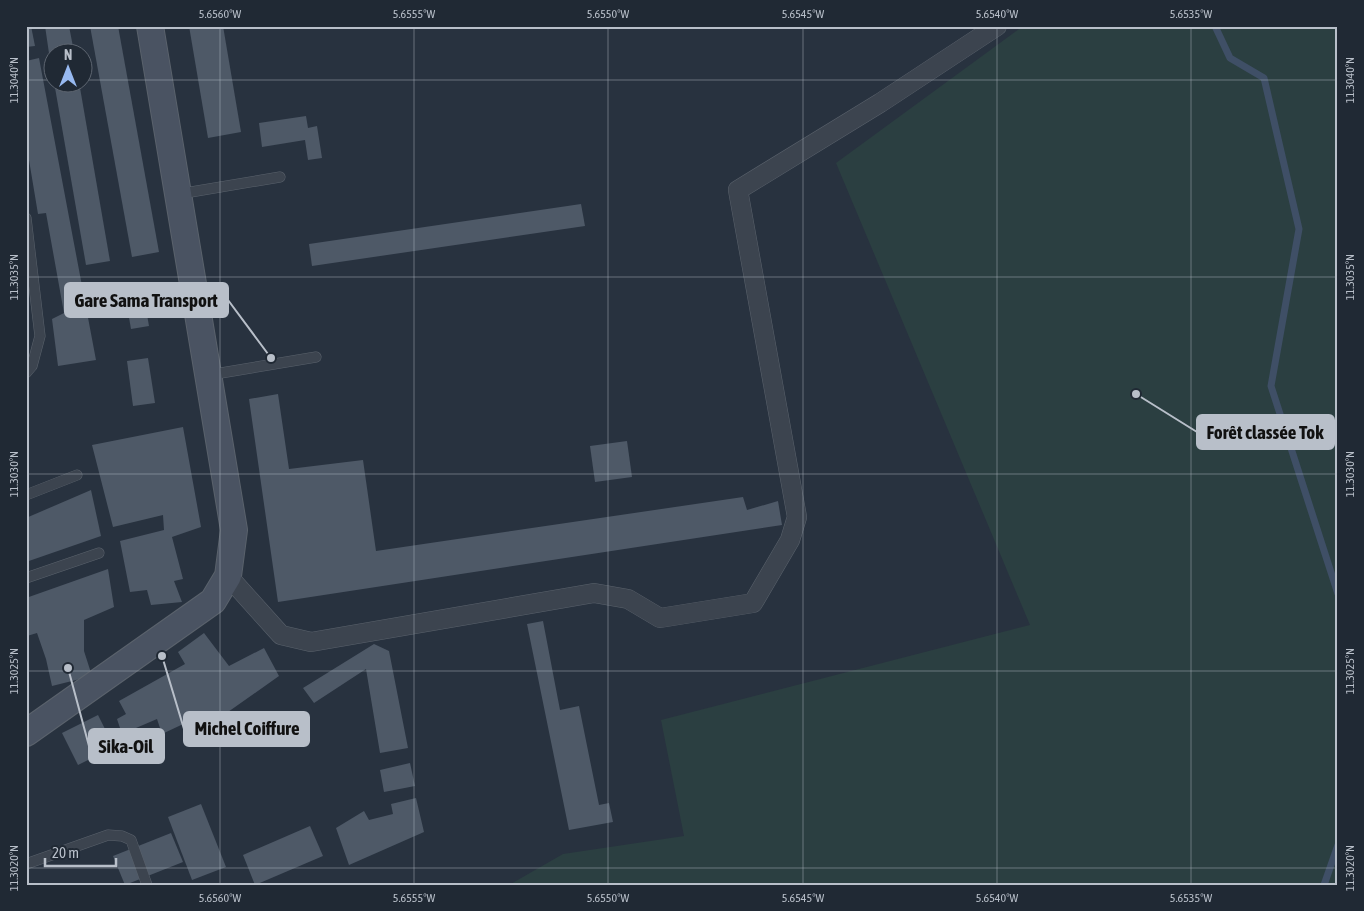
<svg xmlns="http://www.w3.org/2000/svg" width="1364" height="911" viewBox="0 0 1364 911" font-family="'Asap Condensed',sans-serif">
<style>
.green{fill:#2b3f41}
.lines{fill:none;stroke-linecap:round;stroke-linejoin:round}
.stream{stroke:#3f4f66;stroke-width:7}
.building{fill:#4e5967}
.lane-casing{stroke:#5a626c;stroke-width:11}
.street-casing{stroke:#5a626c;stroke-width:20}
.secondary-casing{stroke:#5a626c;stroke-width:28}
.lane{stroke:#3c444f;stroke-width:10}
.street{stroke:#3c444f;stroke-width:19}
.secondary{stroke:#4a5362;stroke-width:26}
.ticks{fill:none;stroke:#b8bfc9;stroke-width:1;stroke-opacity:0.45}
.leader{fill:none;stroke:#b8bfc9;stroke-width:2}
.callout-dot{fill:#b8bfc9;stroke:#202934;stroke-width:2}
.callout{fill:#b8bfc9;stroke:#b8bfc9;stroke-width:2}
.callout-label{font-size:19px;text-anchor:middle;font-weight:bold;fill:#111}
.neatline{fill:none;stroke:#b8bfc9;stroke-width:2}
.ticks-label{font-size:12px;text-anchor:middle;fill:#b8bfc9}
</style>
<rect width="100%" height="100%" fill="#28323f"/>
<polygon class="green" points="1023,26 1338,26 1338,885 509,885 563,854 684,836 661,720 1030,625 836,163"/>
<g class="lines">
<g class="stream">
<polyline points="1215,26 1230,58 1264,78 1299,229 1271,386 1338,594"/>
<polyline points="1324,885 1338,845"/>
</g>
</g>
<g class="building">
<polygon points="26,26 31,26 35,46 26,47"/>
<polygon points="45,26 69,26 74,52 52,52 52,67 51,67"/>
<polygon points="90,26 118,26 159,252 132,257"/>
<polygon points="189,26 223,26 241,132 208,138"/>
<polygon points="39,58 96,360 58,366 52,319 64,313 46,213 38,214 26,142 26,61"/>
<polygon points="54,82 79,82 110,261 86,265"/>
<polygon points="306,116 308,128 317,126 322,158 308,160 305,140 262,147 259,123"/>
<polygon points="581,204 585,226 312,266 309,244"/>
<polygon points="142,286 149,326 131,329 124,289"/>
<polygon points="148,358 155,403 133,406 127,361"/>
<polygon points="278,394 289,469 363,460 376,551 743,497 747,510 778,501 782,525 278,602 249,399"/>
<polygon points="183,427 201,527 172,537 183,579 174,581 182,602 151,605 147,590 130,592 120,541 164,530 163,515 113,527 92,445"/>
<polygon points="627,441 632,477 595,482 590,446"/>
<polygon points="91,490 101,536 26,562 26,518"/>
<polygon points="108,569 114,607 84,620 84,651 92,676 52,686 46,659 37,633 27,636 26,598"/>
<polygon points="543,621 560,710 579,706 599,805 609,803 613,822 569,830 527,624"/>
<polygon points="204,633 229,666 264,648 279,676 201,731 196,718 162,734 157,719 122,734 117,719 126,714 119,701 185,664 178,652"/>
<polygon points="374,644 389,651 408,748 380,753 366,669 314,703 303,688"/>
<polygon points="98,715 114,747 78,765 62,733"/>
<polygon points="410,763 415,786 384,792 380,770"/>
<polygon points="416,798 424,832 349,865 336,828 364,811 369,820 393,814 391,804"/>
<polygon points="201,804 226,867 192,880 168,817"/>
<polygon points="310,826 323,856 255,885 243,855"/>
<polygon points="171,833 183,862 125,885 113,856"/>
</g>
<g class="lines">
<defs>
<g id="lane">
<polyline points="179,194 280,177"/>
<polyline points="26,218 40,336 32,366 26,373"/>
<polyline points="209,375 316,357"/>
<polyline points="26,495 77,475"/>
<polyline points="26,578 99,553"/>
<polyline points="26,864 108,835 122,836 131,840 147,885"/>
</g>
<polyline id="street" points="228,576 281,635 311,642 594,593 628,599 660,618 753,603 790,540 797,517 738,190 880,103 997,26"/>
<polyline id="secondary" points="26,733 213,601 228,576 234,530 150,26"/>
</defs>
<use href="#lane" class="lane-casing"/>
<use href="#street" class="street-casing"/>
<use href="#secondary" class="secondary-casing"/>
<use href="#lane" class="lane"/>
<use href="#street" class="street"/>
<use href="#secondary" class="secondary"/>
</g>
<path class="ticks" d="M 220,26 L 220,885M 414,26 L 414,885M 608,26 L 608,885M 803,26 L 803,885M 997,26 L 997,885M 1191,26 L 1191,885M 26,80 L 52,80M 82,80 L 1338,80M 26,277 L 1338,277M 26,474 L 1338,474M 26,671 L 1338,671M 26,868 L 1338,868"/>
<path class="leader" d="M271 358L228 300M1136 394L1197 432M162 656L184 729M68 668L89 746"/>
<g class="callout-dot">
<circle cx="271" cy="358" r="5"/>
<circle cx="1136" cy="394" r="5"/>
<circle cx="162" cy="656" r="5"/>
<circle cx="68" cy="668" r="5"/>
</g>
<g class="callout">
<rect x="65" y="283" width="163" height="34" rx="5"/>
<rect x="1197" y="415" width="137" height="34" rx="5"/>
<rect x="184" y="712" width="125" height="34" rx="5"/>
<rect x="89" y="729" width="75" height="34" rx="5"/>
</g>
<g class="callout-label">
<text x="146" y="307">Gare Sama Transport</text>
<text x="1265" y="439">Forêt classée Tok</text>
<text x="247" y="735">Michel Coiffure</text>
<text x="126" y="753">Sika-Oil</text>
</g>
<rect width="1364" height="911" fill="none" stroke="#202934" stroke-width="55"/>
<g transform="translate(68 68)"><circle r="24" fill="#202934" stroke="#5d6570"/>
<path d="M0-4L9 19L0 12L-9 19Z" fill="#97b9f0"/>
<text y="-8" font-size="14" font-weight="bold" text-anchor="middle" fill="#b8bfc9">N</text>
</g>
<path d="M45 858v8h71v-8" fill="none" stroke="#b8bfc9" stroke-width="2.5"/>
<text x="52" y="858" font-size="15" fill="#b8bfc9" stroke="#202934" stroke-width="4" paint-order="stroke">20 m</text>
<rect x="28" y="28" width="1308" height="856" class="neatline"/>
<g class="ticks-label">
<text x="220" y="18">5.6560°W</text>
<text x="414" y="18">5.6555°W</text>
<text x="608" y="18">5.6550°W</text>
<text x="803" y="18">5.6545°W</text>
<text x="997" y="18">5.6540°W</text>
<text x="1191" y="18">5.6535°W</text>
<text transform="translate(14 80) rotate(-90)" y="4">11.3040°N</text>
<text transform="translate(1350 80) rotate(-90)" y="4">11.3040°N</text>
<text transform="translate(14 277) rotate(-90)" y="4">11.3035°N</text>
<text transform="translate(1350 277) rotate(-90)" y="4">11.3035°N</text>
<text transform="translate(14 474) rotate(-90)" y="4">11.3030°N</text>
<text transform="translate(1350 474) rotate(-90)" y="4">11.3030°N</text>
<text transform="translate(14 671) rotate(-90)" y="4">11.3025°N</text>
<text transform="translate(1350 671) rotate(-90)" y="4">11.3025°N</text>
<text transform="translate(14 868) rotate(-90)" y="4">11.3020°N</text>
<text transform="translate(1350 868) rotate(-90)" y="4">11.3020°N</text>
<text x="220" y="902">5.6560°W</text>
<text x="414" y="902">5.6555°W</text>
<text x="608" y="902">5.6550°W</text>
<text x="803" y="902">5.6545°W</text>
<text x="997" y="902">5.6540°W</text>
<text x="1191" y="902">5.6535°W</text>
</g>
</svg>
